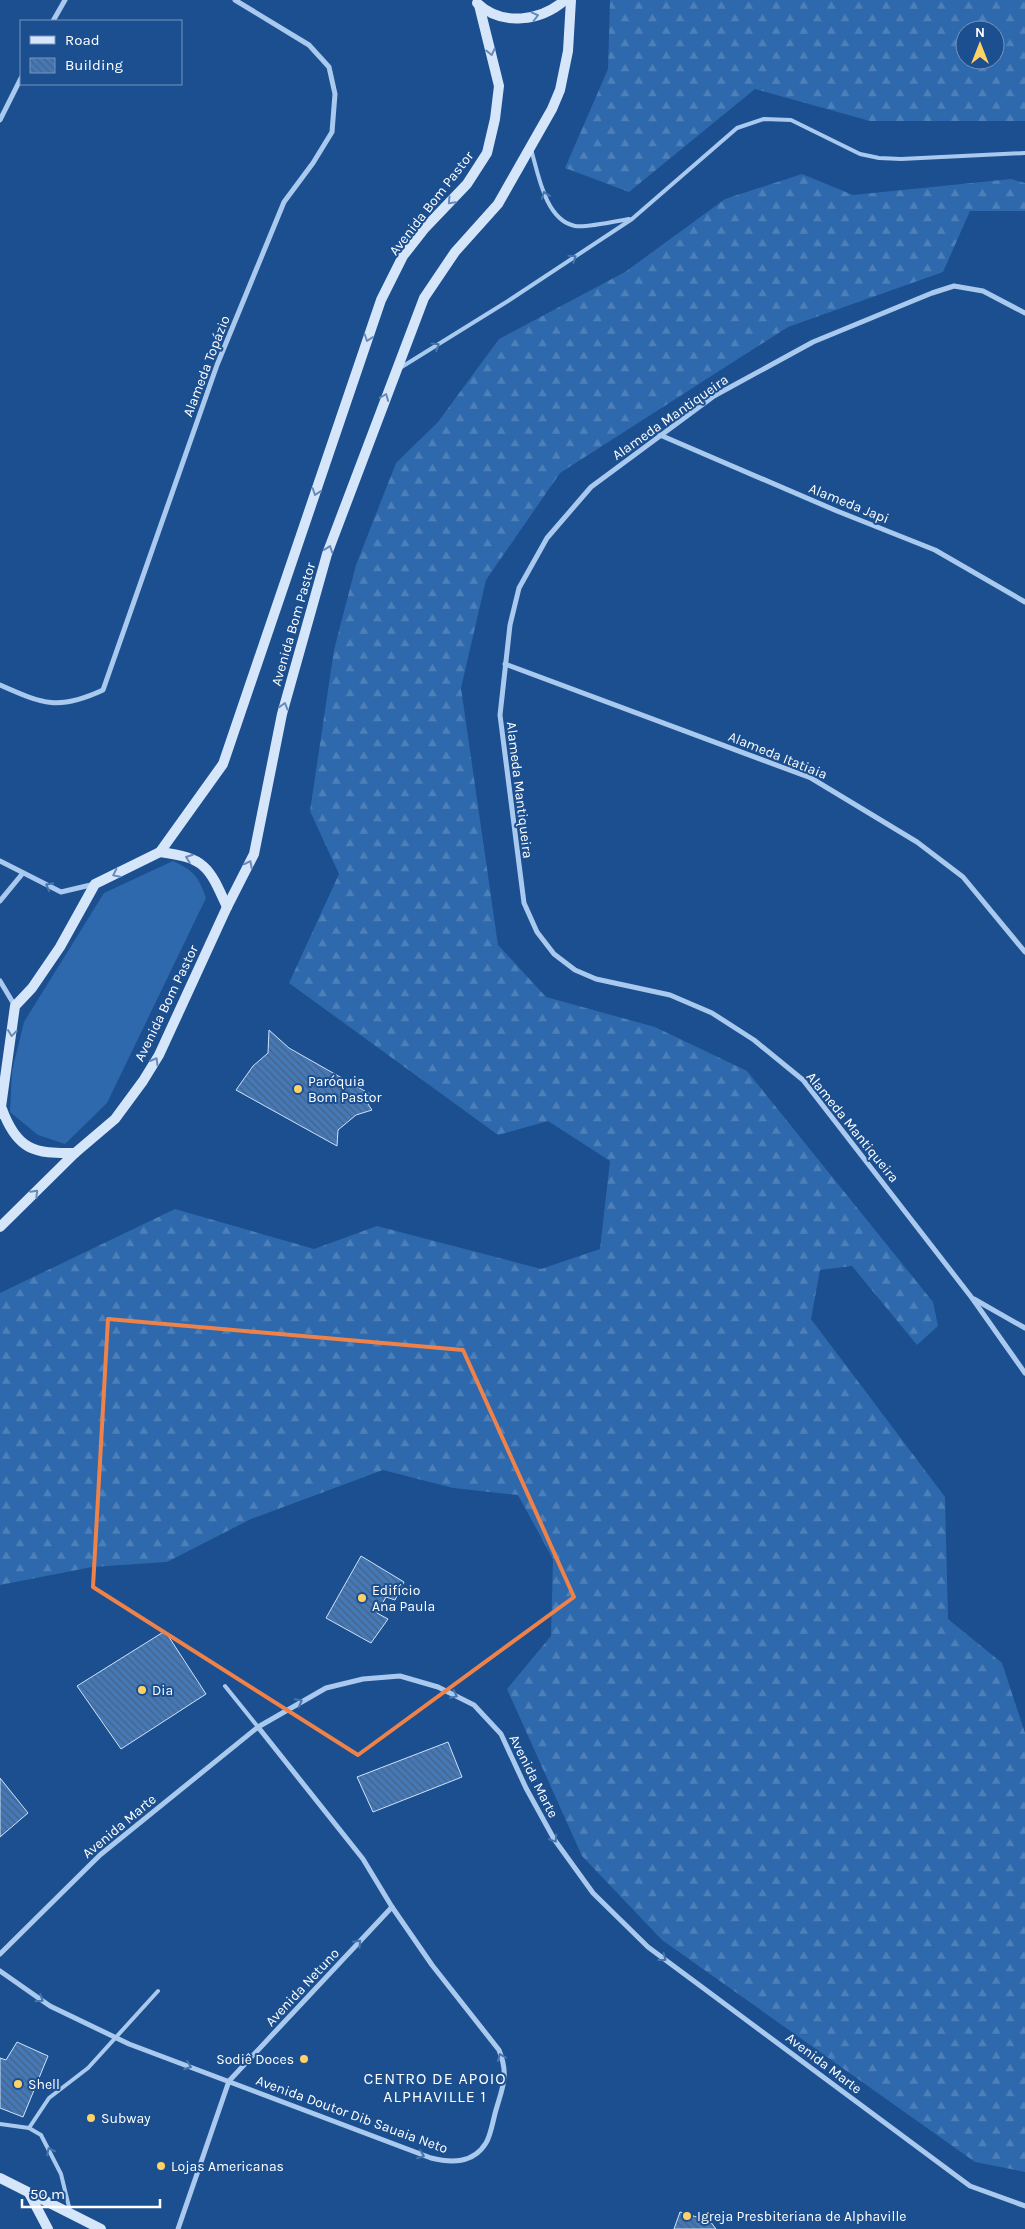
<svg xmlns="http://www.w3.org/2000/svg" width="1025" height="2229" viewBox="0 0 1025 2229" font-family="Karla,sans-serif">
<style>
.grass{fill:#2e69ad}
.forest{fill:url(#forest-firs);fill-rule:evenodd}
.building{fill:url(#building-back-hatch);stroke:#cfe3fa}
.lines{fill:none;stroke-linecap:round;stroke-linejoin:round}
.lane{stroke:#a9c9ee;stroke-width:4}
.street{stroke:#a9c9ee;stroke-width:5}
.secondary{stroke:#d6e6fa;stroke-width:10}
.oneway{stroke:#668bba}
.oneway2{stroke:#4674ac}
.marked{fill:none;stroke:#ee8249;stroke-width:4;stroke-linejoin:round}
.poi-dot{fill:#ffd166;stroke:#1b4f8f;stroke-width:2}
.labels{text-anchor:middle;stroke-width:4;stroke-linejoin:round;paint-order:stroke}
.street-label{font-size:14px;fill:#fff;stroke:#1b4f8f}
.poi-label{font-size:14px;fill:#fff;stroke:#1b4f8f;text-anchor:start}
.quarter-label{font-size:16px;letter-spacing:1px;fill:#fff;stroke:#1b4f8f}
</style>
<defs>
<pattern id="forest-firs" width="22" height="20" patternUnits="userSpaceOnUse" patternTransform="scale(1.25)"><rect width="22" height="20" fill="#2e69ad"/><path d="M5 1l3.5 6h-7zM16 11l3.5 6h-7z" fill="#4d80b9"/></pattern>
<pattern id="building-back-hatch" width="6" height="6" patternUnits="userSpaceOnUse" patternTransform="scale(1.25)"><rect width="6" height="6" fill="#4478b7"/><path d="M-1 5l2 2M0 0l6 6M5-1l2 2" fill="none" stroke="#486282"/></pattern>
</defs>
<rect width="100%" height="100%" fill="#1b4f8f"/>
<path class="grass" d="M 173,861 C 194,871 198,876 206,898 L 107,1103 L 65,1144 L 38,1135 L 10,1112 L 12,1071 L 24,1022 L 104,893 Z"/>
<g class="forest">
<path d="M 610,0 L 1025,0 L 1025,121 L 870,121 L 755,89 L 629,192 L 565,168 L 608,69 ZM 965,30 L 995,30 L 995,60 L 965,60 Z"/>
<polygon points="802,174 853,195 1011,179 1025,183 1025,211 970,211 943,272 788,327 560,473 486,580 461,688 498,945 546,997 655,1027 747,1071 933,1302 938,1326 917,1345 852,1266 820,1270 811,1319 945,1497 948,1619 1002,1663 1025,1733 1025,2172 975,2162 662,1940 582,1856 507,1689 551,1636 553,1559 518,1495 453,1488 383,1470 251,1519 167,1562 92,1567 0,1585 0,1293 175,1209 314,1249 377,1226 541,1269 600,1249 610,1161 548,1121 498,1135 289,983 339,874 310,811 334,650 356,565 396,463 438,422 499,339 625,272 725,199"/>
</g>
<g class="building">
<polygon points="269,1030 289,1048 370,1094 368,1104 372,1110 356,1115 338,1130 337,1146 236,1090 253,1066 268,1053"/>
<polygon points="361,1556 404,1582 395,1600 386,1597 377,1613 388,1619 371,1643 326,1618"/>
<polygon points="165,1631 206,1694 121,1749 77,1686"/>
<polygon points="448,1742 462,1777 373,1812 357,1777"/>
<polygon points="0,1778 28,1813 0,1837"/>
<polygon points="17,2042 48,2056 23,2117 0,2108 0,2058 6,2060"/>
<polygon points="680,2212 710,2221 716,2229 674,2229"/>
</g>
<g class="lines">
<g class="lane">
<path d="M 531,149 C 538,173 545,220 575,226 C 586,228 617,221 629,219"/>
<polyline points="400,368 508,301 632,219 737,128 764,119 791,120 860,154 879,158 901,159 1025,153"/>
<polyline points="225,1686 258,1727"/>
<polyline points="0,2124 29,2128 41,2135 61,2174 70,2211"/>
<polyline points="29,2128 49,2098 88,2068 158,1991"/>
</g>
<g class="street">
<polyline points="53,21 65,0"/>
<polyline points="0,120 21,78"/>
<polyline points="1025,313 983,291 954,286 932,293 813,342 714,396 591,487 547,538 519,588 510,625 500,715 524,903 537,932 554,954 575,970 596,979 670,995 712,1013 754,1040 803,1080 972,1298 1025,1373"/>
<polyline points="660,435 837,511 935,550 1025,602"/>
<polyline points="505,664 811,778 917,842 963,877 1025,952"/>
<path d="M 0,685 C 43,704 58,711 103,690 L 217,365 L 284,202 L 313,163 L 332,132 L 335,94 L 329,67 L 309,45 L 235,0"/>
<polyline points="0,861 61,892 95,884"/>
<polyline points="0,901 23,873"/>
<polyline points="0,981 15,1006"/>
<polyline points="974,1299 1025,1328"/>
<polyline points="0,1954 100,1855 258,1727 326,1688 363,1679 400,1676 438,1687 474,1705 501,1734 526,1788 554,1839 593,1893 648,1947 970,2186 1025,2206"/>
<path d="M 0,1971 L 50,2006 L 129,2044 L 431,2158 C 451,2163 473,2164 486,2143 C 491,2135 493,2120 496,2110 C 503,2086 509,2075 499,2050 L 432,1965 L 392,1907 L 363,1859 L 258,1727"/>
<polyline points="178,2229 229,2081 392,1907"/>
</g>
<g class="secondary">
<path d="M 477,3 C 502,27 541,21 565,0"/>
<path d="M 160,852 C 206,858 209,867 227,907"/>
<path d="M 2,1109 C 17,1150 34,1154 75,1153"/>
<polyline points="0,1114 15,1006 32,988 60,947 95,884 160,852 223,764 381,300 403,256 425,228 467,184 487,153 495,119 499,86 479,5"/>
<polyline points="0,1227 75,1153 115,1119 143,1081 159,1055 227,907 254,854 282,714 327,554 424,298 455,252 498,204 552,109 560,90 568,51 571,0"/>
<polyline points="0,2178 101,2229"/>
<polyline points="29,2193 48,2229"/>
</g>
</g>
<defs><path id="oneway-chevron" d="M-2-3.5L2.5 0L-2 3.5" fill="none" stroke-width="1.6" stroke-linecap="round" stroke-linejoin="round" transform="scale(1.25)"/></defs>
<g class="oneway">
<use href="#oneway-chevron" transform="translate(535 16) rotate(-14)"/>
<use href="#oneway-chevron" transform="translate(491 52) rotate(77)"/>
<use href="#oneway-chevron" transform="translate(451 201) rotate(133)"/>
<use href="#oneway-chevron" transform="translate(368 338) rotate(109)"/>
<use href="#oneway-chevron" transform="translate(385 397) rotate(-69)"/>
<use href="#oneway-chevron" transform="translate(316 492) rotate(109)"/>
<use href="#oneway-chevron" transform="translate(329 549) rotate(-71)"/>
<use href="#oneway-chevron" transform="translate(284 706) rotate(-74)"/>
<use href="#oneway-chevron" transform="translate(189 858) rotate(-160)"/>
<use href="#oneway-chevron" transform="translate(249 864) rotate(-63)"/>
<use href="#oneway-chevron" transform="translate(116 874) rotate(154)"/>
<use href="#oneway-chevron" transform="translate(12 1033) rotate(97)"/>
<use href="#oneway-chevron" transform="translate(155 1061) rotate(-60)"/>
<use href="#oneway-chevron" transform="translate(35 1193) rotate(-45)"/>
</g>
<g class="oneway2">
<use href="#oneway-chevron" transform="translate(545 195) rotate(-110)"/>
<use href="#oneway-chevron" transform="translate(573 258) rotate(-34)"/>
<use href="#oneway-chevron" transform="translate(436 346) rotate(-32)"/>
<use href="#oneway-chevron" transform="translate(49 886) rotate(-152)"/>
<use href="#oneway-chevron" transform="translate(454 1695) rotate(26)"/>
<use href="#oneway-chevron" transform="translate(299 1702) rotate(-28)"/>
<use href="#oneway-chevron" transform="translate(554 1839) rotate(57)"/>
<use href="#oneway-chevron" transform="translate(358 1943) rotate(-47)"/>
<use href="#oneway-chevron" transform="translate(663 1958) rotate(37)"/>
<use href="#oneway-chevron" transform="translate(40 1999) rotate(33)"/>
<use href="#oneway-chevron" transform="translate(501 2057) rotate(-113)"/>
<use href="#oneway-chevron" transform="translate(188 2066) rotate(20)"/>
<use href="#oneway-chevron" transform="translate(50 2151) rotate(-117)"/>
<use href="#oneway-chevron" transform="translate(421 2155) rotate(21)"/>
</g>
<path class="marked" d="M 108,1319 L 463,1350 L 574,1597 L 358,1755 L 93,1587 Z"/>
<g class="poi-dot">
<circle cx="298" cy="1089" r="5"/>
<circle cx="362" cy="1598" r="5"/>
<circle cx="142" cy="1690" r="5"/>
<circle cx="304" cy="2059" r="5"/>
<circle cx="18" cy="2084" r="5"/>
<circle cx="91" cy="2118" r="5"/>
<circle cx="161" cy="2166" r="5"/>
<circle cx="687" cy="2216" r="5"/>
</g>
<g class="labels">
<g class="street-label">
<text transform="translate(431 203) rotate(-52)" y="5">Avenida Bom Pastor</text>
<text transform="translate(206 366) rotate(-69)" y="5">Alameda Topázio</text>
<text transform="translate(670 417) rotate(-35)" y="5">Alameda Mantiqueira</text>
<text transform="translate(849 503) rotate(22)" y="5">Alameda Japi</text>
<text transform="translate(293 624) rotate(-74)" y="5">Avenida Bom Pastor</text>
<text transform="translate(778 755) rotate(22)" y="5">Alameda Itatiaia</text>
<text transform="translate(520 790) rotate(83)" y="5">Alameda Mantiqueira</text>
<text transform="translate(166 1003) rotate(-64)" y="5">Avenida Bom Pastor</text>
<text transform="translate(853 1127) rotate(51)" y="5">Alameda Mantiqueira</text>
<text transform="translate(534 1776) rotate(63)" y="5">Avenida Marte</text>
<text transform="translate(119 1826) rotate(-40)" y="5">Avenida Marte</text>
<text transform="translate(302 1987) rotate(-47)" y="5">Avenida Netuno</text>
<text transform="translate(824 2063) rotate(37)" y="5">Avenida Marte</text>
<text transform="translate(352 2114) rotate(20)" y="5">Avenida Doutor Dib Sauaia Neto</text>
</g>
<g class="poi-label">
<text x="308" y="1086">Paróquia<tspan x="308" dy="16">Bom Pastor</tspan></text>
<text x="372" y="1595">Edifício<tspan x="372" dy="16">Ana Paula</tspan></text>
<text x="152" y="1695">Dia</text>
<text x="294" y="2064" text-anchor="end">Sodiê Doces</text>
<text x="28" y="2089">Shell</text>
<text x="101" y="2123">Subway</text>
<text x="171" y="2171">Lojas Americanas</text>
<text x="697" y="2221">Igreja Presbiteriana de Alphaville</text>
</g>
<g class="quarter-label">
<text x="435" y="2084">CENTRO DE APOIO<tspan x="435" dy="18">ALPHAVILLE 1</tspan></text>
</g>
</g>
<rect x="20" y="20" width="162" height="65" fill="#1b4f8f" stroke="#7695bc"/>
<rect x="30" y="36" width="25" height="8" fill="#d6e6fa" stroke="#7695bc"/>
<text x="65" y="45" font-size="15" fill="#ffffff">Road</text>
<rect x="30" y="58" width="25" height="15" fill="url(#building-back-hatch)" stroke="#7695bc"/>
<text x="65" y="70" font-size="15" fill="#ffffff">Building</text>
<g transform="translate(980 45)"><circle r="24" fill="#1b4f8f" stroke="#7695bc"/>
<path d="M0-4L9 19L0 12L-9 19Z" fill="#ffd166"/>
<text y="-8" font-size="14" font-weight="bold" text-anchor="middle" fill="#ffffff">N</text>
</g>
<path d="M22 2199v8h138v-8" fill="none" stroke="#ffffff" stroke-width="2.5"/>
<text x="30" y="2199" font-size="15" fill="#ffffff" stroke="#1b4f8f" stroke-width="4" paint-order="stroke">50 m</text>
</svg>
